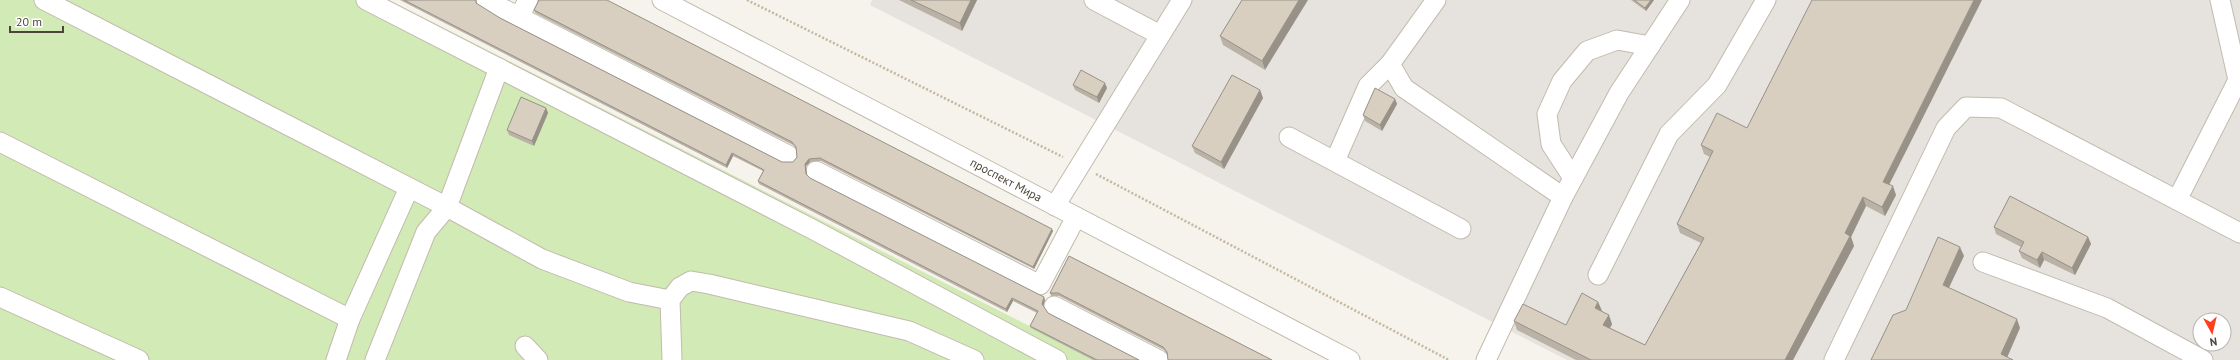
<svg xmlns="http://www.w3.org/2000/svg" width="2240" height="360" viewBox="0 0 2240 360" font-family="'PT Sans',sans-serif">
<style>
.industrial{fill:#e6e2dd;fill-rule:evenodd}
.green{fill:#d2eab5}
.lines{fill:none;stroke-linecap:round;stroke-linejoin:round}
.minor-casing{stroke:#c2bbae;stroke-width:21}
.path{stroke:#c4b79f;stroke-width:2.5;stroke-dasharray:2 2;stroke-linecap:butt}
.minor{stroke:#fff;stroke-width:19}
.wall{fill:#bab2a6}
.shaded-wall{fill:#979187}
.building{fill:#d8cfc1;stroke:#979187}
.labels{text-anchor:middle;stroke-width:3;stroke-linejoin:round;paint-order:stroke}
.street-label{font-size:12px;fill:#4b4439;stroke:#fff}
</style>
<rect width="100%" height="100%" fill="#f6f3ec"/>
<path class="industrial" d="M 872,0 L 2240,0 L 2240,360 L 1567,360 L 870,5 ZM 2200,320 L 2224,320 L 2224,344 L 2200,344 Z"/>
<polygon class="green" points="0,0 389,0 1096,360 0,360"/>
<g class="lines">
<defs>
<g id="minor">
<polyline points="44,0 447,207 542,259 629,292 670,300"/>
<polyline points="366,0 812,229 1057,360"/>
<polyline points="486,0 788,155"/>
<polyline points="662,0 1350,360"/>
<polyline points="1094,0 1160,35"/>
<polyline points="1436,0 1390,64 1404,88 1563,197"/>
<polyline points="519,17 528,0"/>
<polyline points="1289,137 1461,229"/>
<polyline points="0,142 350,319"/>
<polyline points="1335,161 1368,86 1390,64"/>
<polyline points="816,171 1040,285 1076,217"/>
<polyline points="1573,178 1551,144 1547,114 1562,81 1587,51 1617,40 1650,46"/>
<polyline points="2177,200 2238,80 2220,0"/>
<polyline points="1055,206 1182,0"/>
<polyline points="1983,262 2107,308 2203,360"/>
<polyline points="1598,275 1669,134 1717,85 1766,0"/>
<polyline points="0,297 139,360"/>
<polyline points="1054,306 1159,360"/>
<polyline points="525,346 538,360"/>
<polyline points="336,360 350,319 409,188"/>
<polyline points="375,360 426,232 447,207 499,68"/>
<polyline points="672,360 670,300 680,287 691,281 709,284 909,331 974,360"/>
<polyline points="1486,360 1563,197 1619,93 1680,0"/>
<polyline points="1834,360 1946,128 1966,107 2001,108 2240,233"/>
</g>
</defs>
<use href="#minor" class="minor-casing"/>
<g class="path">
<polyline points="747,0 1063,157"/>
<polyline points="1096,174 1449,360"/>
</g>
<use href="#minor" class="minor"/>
</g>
<g class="wall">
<polygon points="400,0 476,0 477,4 500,18 782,162 793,162 797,157 796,148 793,145 535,13 534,10 1053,231 1034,269 821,161 810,162 806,166 807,175 810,178 1045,300 1043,306 1048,313 1139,360 1093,360 1031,328 1030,326 1037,313 1013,301 1007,312 759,184 758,181 763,171 733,156 727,168"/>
<polygon points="899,0 977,0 962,31"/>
<polygon points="1242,0 1265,70 1223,45 1220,36"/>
<polygon points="1631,0 1654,0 1646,11"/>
<polygon points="1073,85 1107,88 1099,103 1075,90"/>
<polygon points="1260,90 1263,98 1224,169 1195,153 1192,146"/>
<polygon points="1395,99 1397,104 1382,131 1365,121 1363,115"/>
<polygon points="546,108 548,113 534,146 509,135 507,130"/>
<polygon points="1747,128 1889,185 1896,195 1885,216 1866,206 1851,237 1854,246 1793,360 1576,360 1517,330 1514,321 1566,325 1598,302 1602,311 1612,324 1610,328 1645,345 1701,243 1680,233 1677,224 1710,157 1704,154 1701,145"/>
<polygon points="1994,227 2088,237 2091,244 2075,275 2044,260 2040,268 2022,258 2019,251 2021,247 1996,234"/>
<polygon points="1069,256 1272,360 1167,354 1164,350 1059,296 1051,296 1050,293"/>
</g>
<g class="shaded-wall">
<polygon points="971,0 977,0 962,31 960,23"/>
<polygon points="1299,0 1308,0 1265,70 1262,61"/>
<polygon points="1651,0 1654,0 1646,11 1645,8"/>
<polygon points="1974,0 1982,0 1886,191 1883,182"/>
<polygon points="1105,83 1107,88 1099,103 1097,97"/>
<polygon points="1260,90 1263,98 1224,169 1221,162"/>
<polygon points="1395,99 1397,104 1382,131 1380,125"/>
<polygon points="546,108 548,113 534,146 532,141"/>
<polygon points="732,153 733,156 727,168 726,165"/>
<polygon points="809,159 810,162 806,166 807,177 806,174 805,164"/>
<polygon points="1893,186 1896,195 1885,216 1882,207"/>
<polygon points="1863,197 1866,206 1851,237 1854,246 1793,360 1785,360 1845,233"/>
<polygon points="1052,229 1053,231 1034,269 1033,267"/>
<polygon points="2088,237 2091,244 2075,275 2072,268"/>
<polygon points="1960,247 1964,256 1946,294 1943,285"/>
<polygon points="2042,252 2044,260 2040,268 2037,260"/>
<polygon points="1044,297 1045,300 1043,307 1042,304"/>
<polygon points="1012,298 1013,301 1007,312 1006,309"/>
<polygon points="1598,302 1602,311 1595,308"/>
<polygon points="1609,315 1612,324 1607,334 1603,325"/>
<polygon points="2017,319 2020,328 2006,360 2001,354"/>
</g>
<g class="building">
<polygon points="404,0 476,0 476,3 500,18 782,162 793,162 797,157 796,147 792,142 534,10 539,0 607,0 1052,229 1033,267 820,158 809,159 805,164 806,174 810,178 1044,297 1042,304 1048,313 1139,360 1097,360 1030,326 1038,311 1012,298 1006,309 758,181 764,170 732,153 726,165"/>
<polygon points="911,0 971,0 960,23"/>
<polygon points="1242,0 1299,0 1262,61 1220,36"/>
<polygon points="1634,0 1651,0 1645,8"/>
<polygon points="1812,0 1974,0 1883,182 1893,186 1882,207 1863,197 1845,233 1850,236 1785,360 1591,360 1514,321 1523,304 1566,325 1582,293 1598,302 1595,308 1609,315 1603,325 1645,345 1704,238 1677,224 1713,151 1701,145 1717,113 1747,128"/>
<polygon points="1081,70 1105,83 1097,97 1073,85"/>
<polygon points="1232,75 1260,90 1221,162 1192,146"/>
<polygon points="1375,88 1395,99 1380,125 1363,115"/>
<polygon points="521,97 546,108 532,141 507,130"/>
<polygon points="2010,196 2088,237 2072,268 2042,252 2037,260 2019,251 2024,242 1994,227"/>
<polygon points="1938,237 1960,247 1943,285 2017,319 2001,354 2013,360 1871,360 1893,315 1906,310"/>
<polygon points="1069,256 1272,360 1168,360 1167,352 1163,347 1058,293 1050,293"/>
</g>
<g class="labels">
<g class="street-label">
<text transform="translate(1006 180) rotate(28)" y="4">проспект Мира</text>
</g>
</g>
<g transform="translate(2212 332) rotate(172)"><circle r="19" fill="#ffffff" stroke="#b7b4b0"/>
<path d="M0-3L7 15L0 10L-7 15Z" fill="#fc3f1d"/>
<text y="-6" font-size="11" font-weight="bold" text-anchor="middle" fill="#4b4439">N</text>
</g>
<path d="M10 26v6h53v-6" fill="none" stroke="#4b4439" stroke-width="2"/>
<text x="16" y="26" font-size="12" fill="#4b4439" stroke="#ffffff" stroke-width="3" paint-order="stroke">20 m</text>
</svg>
